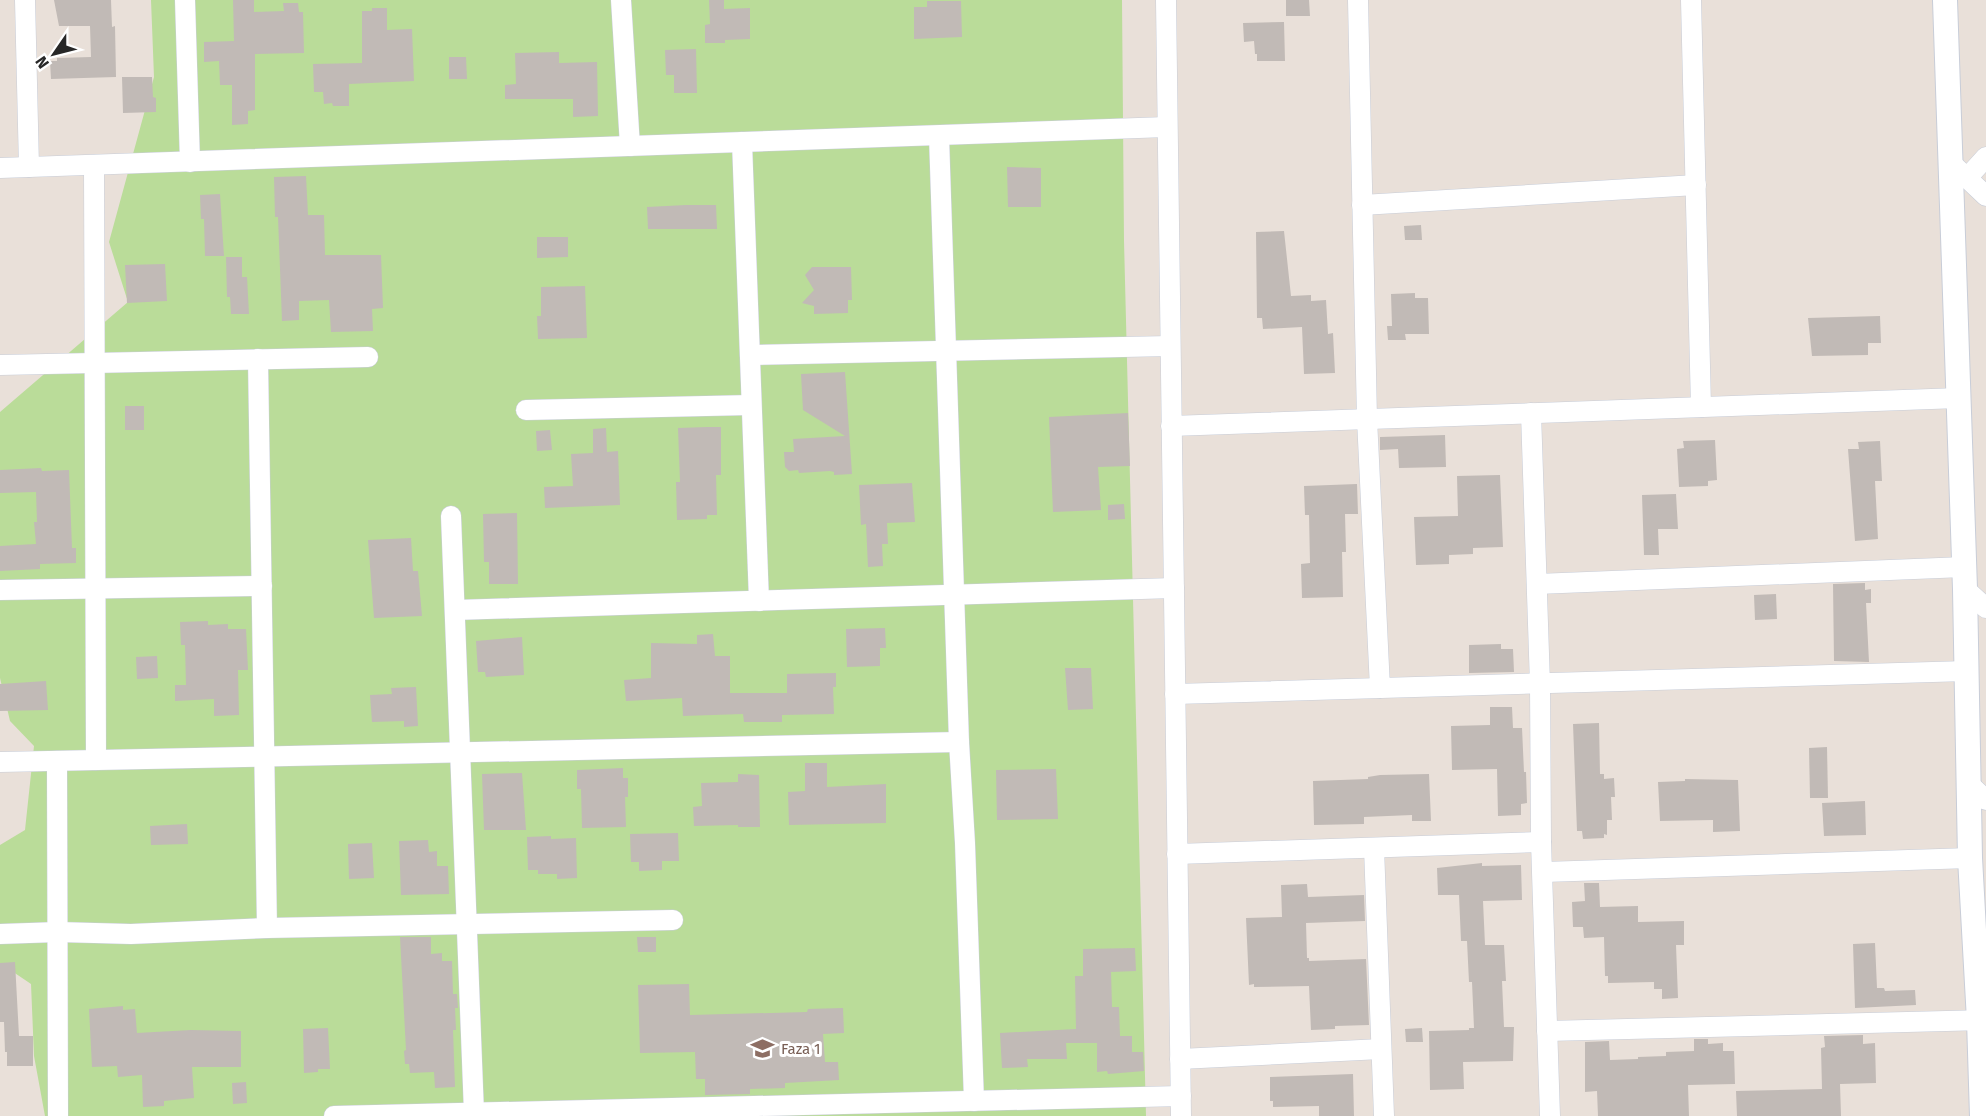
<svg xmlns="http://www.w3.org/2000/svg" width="1986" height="1116" viewBox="0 0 1986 1116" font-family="'Fira Sans',sans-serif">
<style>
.green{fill:#badc99}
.building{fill:#c1bab6}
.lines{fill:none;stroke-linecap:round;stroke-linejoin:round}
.minor-casing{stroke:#c8cdd8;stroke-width:21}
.tertiary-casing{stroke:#c8cdd8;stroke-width:26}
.minor{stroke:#fff;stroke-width:20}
.tertiary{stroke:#fff;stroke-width:24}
.labels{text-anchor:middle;stroke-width:6;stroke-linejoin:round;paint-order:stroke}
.education-label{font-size:15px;fill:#785e54;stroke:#fff;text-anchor:start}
</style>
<rect width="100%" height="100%" fill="#e9e0d9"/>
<polygon class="green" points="151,0 1122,0 1124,241 1146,1116 45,1116 34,1056 31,984 0,963 0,845 25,830 34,746 10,721 0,678 0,412 128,302 109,242 154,77"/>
<g class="building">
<polygon points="54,0 111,0 112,27 115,26 116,77 51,79 50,61 57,61 57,58 91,57 90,26 59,26"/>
<polygon points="233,0 254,0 254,12 284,11 283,3 298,3 299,12 303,12 304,53 255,54 255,110 248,111 248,124 232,125 232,85 220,85 219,61 204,62 204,42 234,41"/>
<polygon points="709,0 724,0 724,9 750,8 750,39 725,40 725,43 705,43 705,25 710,24"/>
<polygon points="1286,0 1309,0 1310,16 1286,16"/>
<polygon points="927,1 961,1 962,37 914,39 914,7 927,7"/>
<polygon points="372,8 387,8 387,30 412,29 414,81 349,84 349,106 333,106 332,103 324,104 323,92 314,92 313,64 362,63 362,11 372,11"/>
<polygon points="1284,22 1285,61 1257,61 1257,54 1255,54 1254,41 1244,42 1243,23"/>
<polygon points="696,49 697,93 674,93 674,75 666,75 665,50"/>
<polygon points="559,52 559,63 597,62 598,116 573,117 573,99 505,99 505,85 516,84 515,53"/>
<polygon points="449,57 466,57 467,79 449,79"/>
<polygon points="122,77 152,77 153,97 156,98 156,112 123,113"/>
<polygon points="1007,167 1041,168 1041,207 1008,207"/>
<polygon points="306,176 308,215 324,215 325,255 381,255 383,308 372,309 373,331 331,332 329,300 299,301 299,320 282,321 278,217 275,217 274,177"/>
<polygon points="220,194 224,256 205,256 204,219 201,219 200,195"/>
<polygon points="686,205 716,205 717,229 648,229 647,207"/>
<polygon points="1421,225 1422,240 1405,240 1404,226"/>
<polygon points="1284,231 1291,296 1311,295 1311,301 1326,300 1328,334 1333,333 1335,373 1304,374 1302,327 1263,329 1262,318 1257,318 1256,232"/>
<polygon points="537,237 568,237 568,257 537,258"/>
<polygon points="226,257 242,257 242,277 247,277 249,314 231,314 230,297 227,297"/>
<polygon points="165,264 167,301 127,303 125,265"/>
<polygon points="812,267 851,267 852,300 848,300 848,313 814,314 814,306 802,303 814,290 805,275"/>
<polygon points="585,286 587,338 538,339 537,316 541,316 541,287"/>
<polygon points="1415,293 1415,298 1428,298 1429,334 1405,334 1406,340 1388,340 1387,326 1392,326 1391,294"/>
<polygon points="1880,316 1881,343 1868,343 1868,355 1812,356 1808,318"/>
<polygon points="845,372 852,474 834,475 834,472 830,471 799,473 798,470 789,471 785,467 784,452 794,452 793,439 845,436 803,410 801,374"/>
<rect x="125" y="406" width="19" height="24"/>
<polygon points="1128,413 1130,466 1098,467 1101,510 1053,512 1049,417"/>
<polygon points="707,427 721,427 721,475 716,475 717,515 707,515 707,519 677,520 676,482 680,482 678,428"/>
<polygon points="606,428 607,452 618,451 620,505 545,508 544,487 573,486 571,454 593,453 593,429"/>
<polygon points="550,430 552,450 537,451 536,431"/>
<polygon points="1445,435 1446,467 1399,468 1398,449 1380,450 1380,437"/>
<polygon points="1715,440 1717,480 1708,481 1708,486 1679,487 1677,449 1684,448 1683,441"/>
<polygon points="1880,441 1882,481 1875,481 1878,539 1855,541 1848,449 1859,449 1858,442"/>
<polygon points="41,468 42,471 69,470 72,548 76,548 76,563 40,564 40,569 0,571 0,546 36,544 34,522 37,522 36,492 0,493 0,470"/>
<polygon points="1500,475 1503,547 1473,548 1473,554 1449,555 1449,564 1416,565 1414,517 1458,516 1457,476"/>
<polygon points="912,483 915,522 887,523 888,544 882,544 883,566 868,567 866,524 861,525 859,485"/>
<polygon points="1357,484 1358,514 1345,514 1346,552 1342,552 1343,597 1302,598 1301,564 1310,563 1309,515 1305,515 1304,486"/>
<polygon points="1676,494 1678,529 1658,529 1659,555 1644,555 1642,495"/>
<polygon points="1124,504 1125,519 1108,520 1108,505"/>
<polygon points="517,513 518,584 489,584 489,562 484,562 483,514"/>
<polygon points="411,538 413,571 418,571 422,616 374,618 368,540"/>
<polygon points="1865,583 1865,590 1871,589 1871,603 1866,603 1869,662 1834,661 1833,584"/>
<polygon points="1776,594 1777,619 1755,620 1754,595"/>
<polygon points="208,621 208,625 228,624 228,629 246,629 248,670 238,670 239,715 214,716 214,699 175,701 175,685 186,685 185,645 181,645 180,622"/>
<polygon points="885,628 886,648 880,648 880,666 847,667 846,629"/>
<polygon points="713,634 715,656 730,656 730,693 787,693 787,674 836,673 836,687 833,687 834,714 782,715 782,722 744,722 743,714 683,716 682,698 626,701 624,680 651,678 651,643 697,644 697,635"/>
<polygon points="522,637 524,675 486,677 485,672 478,672 476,641"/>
<polygon points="1501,644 1501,649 1513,649 1514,672 1469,673 1469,645"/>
<polygon points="157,656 158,678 137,679 136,657"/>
<polygon points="1065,668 1091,668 1093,709 1068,710"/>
<polygon points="46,681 48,710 0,711 0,684"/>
<polygon points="416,687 418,726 404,727 404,721 372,722 370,695 392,694 391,688"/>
<polygon points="1490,707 1512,707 1513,728 1522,728 1524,772 1526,772 1527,803 1521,804 1521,815 1498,816 1497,769 1452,770 1451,726 1490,725"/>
<polygon points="1599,723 1600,774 1604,774 1604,779 1614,778 1615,797 1611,797 1612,820 1607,820 1607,835 1604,834 1604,838 1583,839 1582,831 1577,831 1573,724"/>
<polygon points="1827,747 1828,798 1810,798 1809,748"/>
<polygon points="805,763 827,763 827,787 886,784 886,823 789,825 788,792 805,791"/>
<polygon points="623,768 623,778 628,778 628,797 625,797 626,827 582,828 581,789 577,789 577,770"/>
<polygon points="1056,769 1058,819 997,820 996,770"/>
<polygon points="522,773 526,830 484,830 482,774"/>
<polygon points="738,774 759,775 760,827 738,827 738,825 694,826 693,807 702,806 701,783 738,782"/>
<polygon points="1429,774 1431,821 1412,821 1412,815 1364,817 1364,824 1314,825 1313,781 1368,779 1368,777 1380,775"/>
<polygon points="1685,779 1738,780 1740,831 1713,832 1713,820 1660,821 1658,782 1685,781"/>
<polygon points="1865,801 1866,835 1824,836 1822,803"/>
<polygon points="187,824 188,844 151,845 150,826"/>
<polygon points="678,833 679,861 662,861 662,870 639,871 639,862 631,862 630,834"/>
<polygon points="551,836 551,839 576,838 577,878 557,879 557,874 538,874 538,870 528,870 527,837"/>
<polygon points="428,840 429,852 437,851 437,866 448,866 449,894 401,895 399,841"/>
<polygon points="372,843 374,878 349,879 348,844"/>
<polygon points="1482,863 1482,866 1521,865 1522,900 1483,901 1485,945 1504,945 1506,981 1502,981 1504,1027 1514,1027 1513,1061 1463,1062 1464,1089 1430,1090 1429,1031 1469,1030 1469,1028 1474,1028 1472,982 1469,982 1467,941 1461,941 1459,895 1438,895 1437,868"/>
<polygon points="1584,883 1599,883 1600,907 1638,906 1638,922 1684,921 1684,945 1676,945 1678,998 1662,999 1662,989 1654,989 1654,982 1608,983 1608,976 1605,976 1604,937 1584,938 1583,927 1573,927 1572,902 1585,901"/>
<polygon points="1307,884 1308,897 1364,895 1365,921 1306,923 1307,958 1309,958 1309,961 1366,959 1369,1025 1335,1026 1335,1029 1311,1030 1309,986 1254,987 1254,984 1249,985 1246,918 1282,917 1281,885"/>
<polygon points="400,937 431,937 431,954 442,953 442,961 452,961 453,994 457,994 458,1008 455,1008 456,1030 453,1030 455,1087 435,1088 434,1072 410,1073 409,1064 405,1064 404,1051 406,1050"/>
<polygon points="637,937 656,937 656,952 638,952"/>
<polygon points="1875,943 1877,988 1884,988 1885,991 1915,990 1916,1005 1855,1008 1853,944"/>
<polygon points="1135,948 1136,971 1111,972 1112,1007 1119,1007 1120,1036 1132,1036 1132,1052 1143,1052 1144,1071 1108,1074 1107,1071 1097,1072 1097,1043 1066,1043 1067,1059 1027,1059 1028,1067 1002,1068 1000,1033 1076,1029 1075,976 1083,976 1083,949"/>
<polygon points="15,962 19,1036 33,1036 33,1066 7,1066 7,1052 5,1052 4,1022 0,1022 0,963"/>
<polygon points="689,984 690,1015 807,1012 808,1009 843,1008 844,1033 823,1034 825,1062 838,1062 839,1080 785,1083 785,1088 750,1089 750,1094 705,1095 705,1079 696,1079 695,1052 640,1053 638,985"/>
<polygon points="123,1006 123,1010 135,1009 137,1033 191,1030 241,1031 241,1067 192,1067 194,1098 164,1101 164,1106 143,1107 142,1075 118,1077 117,1066 92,1067 89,1009"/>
<polygon points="328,1028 330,1069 318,1069 318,1072 304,1073 303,1029"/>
<polygon points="1422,1028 1423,1042 1406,1042 1405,1029"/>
<polygon points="1863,1035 1863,1044 1875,1043 1876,1083 1840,1084 1841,1116 1737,1116 1736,1091 1822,1089 1821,1048 1825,1047 1824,1036"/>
<polygon points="1694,1039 1708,1039 1708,1044 1723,1043 1723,1051 1734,1051 1735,1084 1688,1085 1689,1116 1598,1116 1597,1091 1585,1092 1585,1042 1609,1041 1610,1060 1638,1059 1638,1057 1666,1056 1666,1052 1694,1051"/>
<polygon points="1353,1074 1354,1116 1319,1116 1319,1106 1273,1107 1273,1101 1270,1101 1270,1077"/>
<polygon points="246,1082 247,1103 233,1104 232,1083"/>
</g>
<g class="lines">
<defs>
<g id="minor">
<polyline points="25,0 29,167"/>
<polyline points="185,0 190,162"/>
<polyline points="621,0 630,146"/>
<polyline points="1166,0 1181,1116"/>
<polyline points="1358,0 1367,419 1380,688"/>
<polyline points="1691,0 1701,407"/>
<polyline points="939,136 959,742 965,843 974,1101"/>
<polyline points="742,142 759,601"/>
<polyline points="1950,162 1986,196"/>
<polyline points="94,165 96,760"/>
<polyline points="0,168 1167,127"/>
<polyline points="1967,178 1986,157"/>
<polyline points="1362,205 1696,185"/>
<polyline points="750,355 1170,346"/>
<polyline points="258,359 267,928"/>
<polyline points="0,365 368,357"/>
<polyline points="526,410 751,405"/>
<polyline points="1531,413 1540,684 1541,842 1550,1116"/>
<polyline points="1171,426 1959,398"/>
<polyline points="451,516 474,1113"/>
<polyline points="1537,584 1964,567"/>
<polyline points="1965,589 1986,608"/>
<polyline points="0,590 262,586"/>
<polyline points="455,610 1174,588"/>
<polyline points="1175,694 1967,671"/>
<polyline points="57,761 58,1116"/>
<polyline points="0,762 959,742"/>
<polyline points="1968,783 1986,800"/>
<polyline points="1374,848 1384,1116"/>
<polyline points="1177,854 1541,842"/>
<polyline points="1544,872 1970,858"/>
<polyline points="0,934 58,932 131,934 267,928 673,920"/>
<polyline points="1547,1031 1986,1020"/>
<polyline points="1180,1059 1381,1049"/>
<polyline points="334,1116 1181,1096"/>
</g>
<polyline id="tertiary" points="1945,0 1965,589 1970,858 1979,1020 1982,1116"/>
</defs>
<use href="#minor" class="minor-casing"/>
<use href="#tertiary" class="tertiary-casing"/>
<use href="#minor" class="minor"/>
<use href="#tertiary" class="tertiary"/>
</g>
<defs>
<symbol id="school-bare" viewBox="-9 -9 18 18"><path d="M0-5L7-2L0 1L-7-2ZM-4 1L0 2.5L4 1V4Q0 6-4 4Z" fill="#8d6e63" stroke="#fff" stroke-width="2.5" paint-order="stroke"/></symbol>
</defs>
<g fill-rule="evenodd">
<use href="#school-bare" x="746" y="1032" width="33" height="33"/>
</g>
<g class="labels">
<g class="education-label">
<text x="781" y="1054">Faza 1</text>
</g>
</g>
<g transform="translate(54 54) rotate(235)" stroke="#ffffff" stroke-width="4.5" paint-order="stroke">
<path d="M0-4.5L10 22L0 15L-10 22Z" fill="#272727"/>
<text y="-9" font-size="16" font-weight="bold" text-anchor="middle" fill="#272727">N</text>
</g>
</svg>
